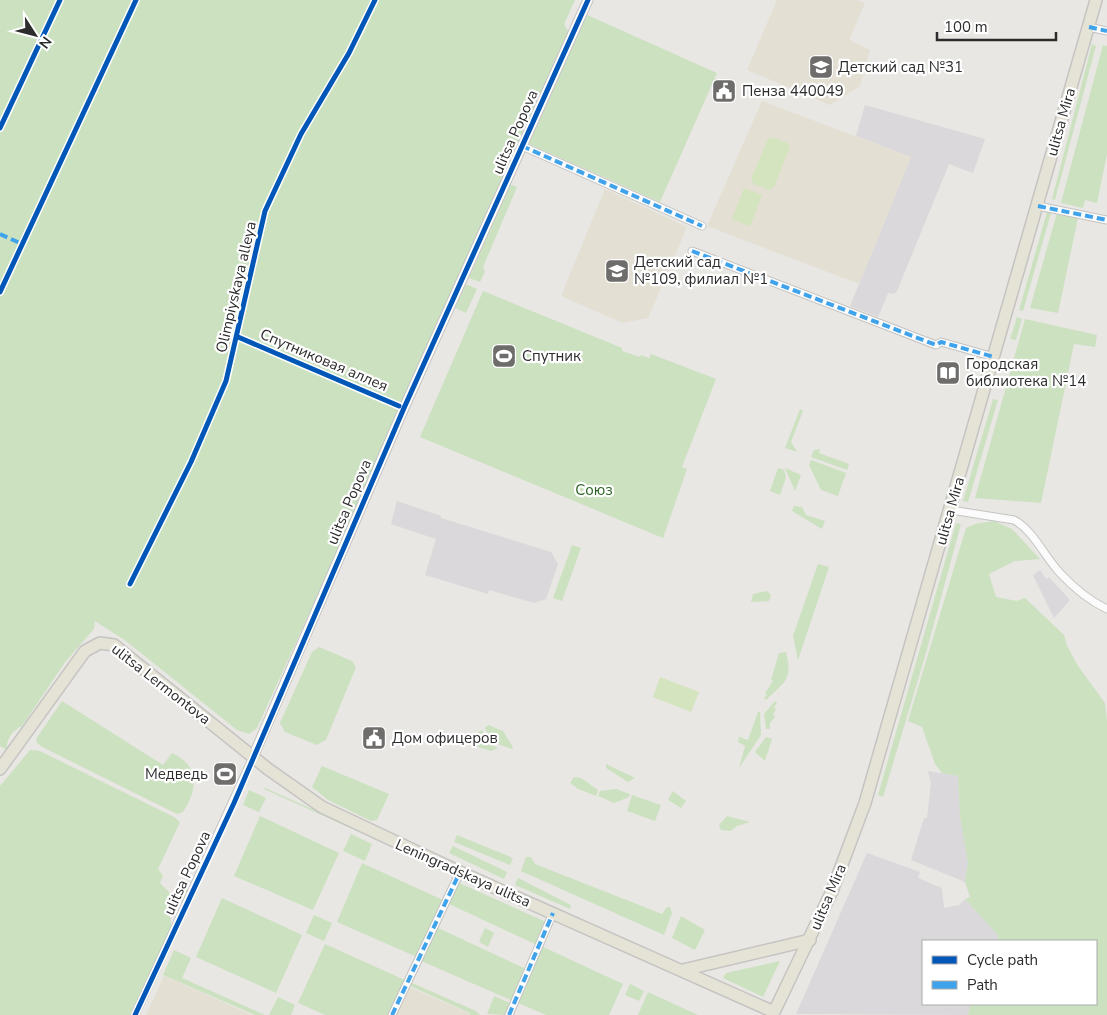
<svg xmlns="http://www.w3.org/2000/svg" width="1107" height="1015" viewBox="0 0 1107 1015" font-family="'Nunito Sans',sans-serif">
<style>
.industrial{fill:#dad8da}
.education{fill:#e3dfd3}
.green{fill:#cbe1c0}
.pitch{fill:#d3e4be}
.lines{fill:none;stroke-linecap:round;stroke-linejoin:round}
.minor-casing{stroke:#c4c3c2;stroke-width:9}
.tertiary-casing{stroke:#c4c3c2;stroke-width:11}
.primary-casing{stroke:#c5c4c2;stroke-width:14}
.minor{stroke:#fcfbfb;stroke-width:7}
.tertiary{stroke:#fcfbfb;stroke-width:9}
.primary{stroke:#e5e3d6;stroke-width:11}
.quiet{stroke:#3ea3eb;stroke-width:4;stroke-dasharray:8 4;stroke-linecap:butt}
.cycleway-casing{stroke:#fff;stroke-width:8}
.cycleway{stroke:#0057b8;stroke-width:5}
.labels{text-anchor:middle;stroke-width:4.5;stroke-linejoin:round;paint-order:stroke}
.poi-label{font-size:15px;fill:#2c2c2c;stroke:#fff;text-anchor:start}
.street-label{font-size:15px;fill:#2c2c2c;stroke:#fff}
.park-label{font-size:15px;fill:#2b6223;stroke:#fff}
</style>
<rect width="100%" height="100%" fill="#e9e7e3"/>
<g class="industrial">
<polygon points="865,105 985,139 973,173 949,164 897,291 894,294 888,293 878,317 850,306 911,157 856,136"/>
<polygon points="397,501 441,516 441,518 551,552 558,564 546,599 534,603 489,590 488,594 425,575 436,539 391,524"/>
<polygon points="1040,570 1046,579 1049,577 1070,600 1054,618 1033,575"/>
<polygon points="928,771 958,776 960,816 966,842 976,841 968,863 965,882 911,860 924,818 927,818 931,783"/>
<polygon points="867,853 920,872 918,878 942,888 944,908 959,905 965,899 997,934 999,941 923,941 923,1004 973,1004 970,1004 968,1015 796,1014"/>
</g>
<g class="education">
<polygon points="777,0 857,0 865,3 849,40 870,50 860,86 830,105 747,70"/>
<polygon points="762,101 911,157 859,284 707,226"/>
<polygon points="605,189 687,227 648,318 623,323 561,296"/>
<polygon points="164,976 252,1015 146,1015"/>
<polygon points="409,987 469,1013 468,1015 396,1015"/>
</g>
<g class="green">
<path d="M 0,0 L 579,0 L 575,0 L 564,24 L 569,33 L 567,40 L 525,126 L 348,528 L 257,728 L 249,734 L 237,730 L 126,641 L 95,621 L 94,629 L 66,661 L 22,726 C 12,731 6,739 7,750 L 0,746 Z"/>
<polygon points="587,15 717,73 660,202 529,144"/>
<polygon points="1092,44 1096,46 1055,200 1052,199"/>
<polygon points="1103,45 1107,46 1107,154 1097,203 1085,200 1083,208 1061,203"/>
<polygon points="510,184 517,187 483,267 485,272 480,282 469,278"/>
<polygon points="1047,212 1051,213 1023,311 1019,310"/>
<polygon points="1057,213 1078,218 1058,313 1030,308"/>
<polygon points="466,284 477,289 466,313 455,308"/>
<polygon points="483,291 622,348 622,351 640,357 641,355 649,358 651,354 716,379 682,467 687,469 663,538 420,437"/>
<polygon points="1017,317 1022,319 1016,340 1010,339"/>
<polygon points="1025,319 1097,335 1095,347 1074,344 1041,503 975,498"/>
<polygon points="993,399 998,400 968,502 963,501"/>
<polygon points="800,409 803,411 791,442 797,452 785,448"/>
<polygon points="820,449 819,453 849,464 847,470 811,457 814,450"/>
<polygon points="811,460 846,473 838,496 821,490 809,465"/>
<polygon points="778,468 784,470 786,477 780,495 770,491"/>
<polygon points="785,468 801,475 795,491"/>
<polygon points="794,506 802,507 806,515 825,521 822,529 792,511"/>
<polygon points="994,521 1012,529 1040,559 1015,561 989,574 996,597 1017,601 1025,598 1064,635 1067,646 1078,666 1105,703 1107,721 1107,1015 968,1015 970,1004 1096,1004 1096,941 999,941 997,934 965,899 970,897 965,882 968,863 960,816 958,776 942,773 935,764 922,727 908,721 966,528 975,524"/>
<polygon points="956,523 961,524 926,653 883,797 878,795"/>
<polygon points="572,545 581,548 562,601 553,598"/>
<polygon points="818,564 829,567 798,660 793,636"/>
<polygon points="767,591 771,595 769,601 751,602 753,594"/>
<polygon points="319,647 352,661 356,667 326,740 317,745 285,732 280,723 312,652"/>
<path d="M 786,652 C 793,681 785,681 766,700 L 764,698 L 767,695 L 765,693 L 773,681 L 771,680 L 779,653 Z"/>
<path d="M 62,701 L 163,765 L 172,753 C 200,766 198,789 183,812 L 177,814 L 44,748 L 37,743 L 36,739 Z"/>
<polygon points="775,701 777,703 774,707 776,710 773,714 775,717 770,723 770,729 766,729 764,714"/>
<polygon points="758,712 760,712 761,735 739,768 745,746 738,742 739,737 748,740"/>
<polygon points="488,725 503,731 513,747 512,749 492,742 485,728"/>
<polygon points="482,730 489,744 498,748 491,751 475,746 472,736"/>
<polygon points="766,737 772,739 765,761 755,752"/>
<polygon points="30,750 40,751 174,817 180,822 158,869 163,876 160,883 170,893 176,892 182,884 191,889 183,902 176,901 170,907 171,928 131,1015 0,1015 0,786"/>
<polygon points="606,764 635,778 628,782 606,768"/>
<polygon points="322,766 389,794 377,820 371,821 328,800 312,787"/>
<polygon points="574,777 581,778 598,790 596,796 578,789 570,783"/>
<polygon points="265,788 550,915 549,918 264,789"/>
<polygon points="616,789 630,794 629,797 614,803 598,796 600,791"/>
<polygon points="249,790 266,798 259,812 243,805"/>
<polygon points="673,791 686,801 681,808 668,800"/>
<polygon points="632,795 661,805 655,821 627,811"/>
<polygon points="260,816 339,853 313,910 234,876"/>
<polygon points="727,816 750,822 737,826 731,831 721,830 719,825"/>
<polygon points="351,834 372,844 365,861 343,851"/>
<polygon points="457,835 513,858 510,865 454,842"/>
<polygon points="453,846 507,872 504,879 449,853"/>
<polygon points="526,857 531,857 535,864 662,914 667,907 670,907 672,913 664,935 521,871"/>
<polygon points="362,863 445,901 417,957 337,922"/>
<polygon points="518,878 571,905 570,909 515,885"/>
<polygon points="457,882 546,922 537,945 447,903"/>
<polygon points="222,898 302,935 276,993 196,957"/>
<polygon points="314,915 332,923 324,941 306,933"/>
<polygon points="681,916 705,930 695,950 672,938"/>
<polygon points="436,927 526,969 513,1001 419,960"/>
<polygon points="485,928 494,933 488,947 479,942"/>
<polygon points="325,944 407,981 391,1015 325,1015 298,1003"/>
<polygon points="541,946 623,984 609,1015 546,1015 516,1002"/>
<polygon points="174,950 191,958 182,978 265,1015 255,1015 163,975"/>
<polygon points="780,961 763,997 723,978 726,973"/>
<polygon points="410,982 476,1011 480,1015 469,1015 470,1013 408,985"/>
<polygon points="630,984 644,991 639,1001 625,995"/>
<polygon points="648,992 698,1015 638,1015"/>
<polygon points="494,996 512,1004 507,1015 487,1014"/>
<polygon points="278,997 295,1005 291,1015 269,1015"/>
</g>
<g class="pitch">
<polygon points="769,137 786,142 790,147 774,187 770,190 754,184 751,179"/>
<polygon points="744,188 762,195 750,226 732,219"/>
<polygon points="660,677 699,692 691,712 653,697"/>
</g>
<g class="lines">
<defs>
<g id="minor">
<polyline points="1089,27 1107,31"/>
<polyline points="522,146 702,226"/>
<polyline points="1038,206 1107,220"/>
<polyline points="692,251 936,345 941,342 994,357"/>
<path d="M 951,510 L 1014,520 C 1034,531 1044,556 1060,573 C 1073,587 1090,601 1107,609"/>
<polyline points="135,1015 253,757"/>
<polyline points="392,1015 460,872"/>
<polyline points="509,1015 553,913"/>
</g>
<polyline id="tertiary" points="253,757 404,408 588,0"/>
<g id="primary">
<polyline points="0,769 85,651 100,643 114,645 268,769 322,807 460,872 774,1012 832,891 865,803 1096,0"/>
<polyline points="683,970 810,940"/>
</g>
</defs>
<use href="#minor" class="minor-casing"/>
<use href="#tertiary" class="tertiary-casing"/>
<use href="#primary" class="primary-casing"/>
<use href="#minor" class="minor"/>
<use href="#tertiary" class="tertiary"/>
<use href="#primary" class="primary"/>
<g class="quiet">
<polyline points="1089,27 1107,31"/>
<polyline points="522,146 702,226"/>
<polyline points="1038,206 1107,220"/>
<polyline points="0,234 22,244"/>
<polyline points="692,251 936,345 941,342 994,357"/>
<polyline points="392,1015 460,872"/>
<polyline points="509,1015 553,913"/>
</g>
<defs>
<g id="cycleway">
<polyline points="0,128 60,0"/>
<polyline points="0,292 136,0"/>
<polyline points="238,337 399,406"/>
<polyline points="130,584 191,462 226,381 265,211 301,134 349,53 375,0"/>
<polyline points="135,1015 234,803 404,408 588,0"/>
</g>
</defs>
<use href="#cycleway" class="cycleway-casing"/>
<use href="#cycleway" class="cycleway"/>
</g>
<defs>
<symbol id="school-square" viewBox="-11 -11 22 22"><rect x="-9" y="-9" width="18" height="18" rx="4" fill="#6e6d6c" stroke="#fff"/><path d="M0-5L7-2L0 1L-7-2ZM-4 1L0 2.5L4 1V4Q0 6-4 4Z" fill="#fff"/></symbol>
<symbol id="civic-square" viewBox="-11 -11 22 22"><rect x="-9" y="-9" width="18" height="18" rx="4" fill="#6e6d6c" stroke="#fff"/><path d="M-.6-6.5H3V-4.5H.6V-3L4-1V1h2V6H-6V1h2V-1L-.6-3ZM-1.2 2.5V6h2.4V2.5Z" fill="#fff"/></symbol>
<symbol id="stadium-square" viewBox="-11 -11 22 22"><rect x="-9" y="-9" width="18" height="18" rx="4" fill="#6e6d6c" stroke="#fff"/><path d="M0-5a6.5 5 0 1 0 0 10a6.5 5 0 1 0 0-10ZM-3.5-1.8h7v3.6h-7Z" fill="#fff"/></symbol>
<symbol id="library-square" viewBox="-11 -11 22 22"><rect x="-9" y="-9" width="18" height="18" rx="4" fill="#6e6d6c" stroke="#fff"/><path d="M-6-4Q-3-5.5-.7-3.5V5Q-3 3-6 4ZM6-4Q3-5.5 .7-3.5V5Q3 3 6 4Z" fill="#fff"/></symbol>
</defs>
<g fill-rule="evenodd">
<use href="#school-square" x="807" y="53" width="28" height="28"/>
<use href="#civic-square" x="710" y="77" width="28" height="28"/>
<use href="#school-square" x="603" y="257" width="28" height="28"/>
<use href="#stadium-square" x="490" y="342" width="28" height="28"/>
<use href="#library-square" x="934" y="359" width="28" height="28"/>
<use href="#civic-square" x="360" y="724" width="28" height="28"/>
<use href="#stadium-square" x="211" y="760" width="28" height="28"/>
</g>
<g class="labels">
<g class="poi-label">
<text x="838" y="72">Детский сад №31</text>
<text x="742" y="96">Пенза 440049</text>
<text x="634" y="267">Детский сад<tspan x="634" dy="17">№109, филиал №1</tspan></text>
<text x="522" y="361">Спутник</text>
<text x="966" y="369">Городская<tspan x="966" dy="17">библиотека №14</tspan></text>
<text x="392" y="743">Дом офицеров</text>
<text x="208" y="779" text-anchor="end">Медведь</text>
</g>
<g class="street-label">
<text transform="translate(1061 122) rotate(-74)" y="5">ulitsa Mira</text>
<text transform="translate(515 132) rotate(-66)" y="5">ulitsa Popova</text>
<text transform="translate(236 287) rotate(-77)" y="5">Olimpiyskaya alleya</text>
<text transform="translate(324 360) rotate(23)" y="5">Спутниковая аллея</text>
<text transform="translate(349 502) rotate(-67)" y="5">ulitsa Popova</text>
<text transform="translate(950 511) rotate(-74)" y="5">ulitsa Mira</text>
<text transform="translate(161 684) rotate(38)" y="5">ulitsa Lermontova</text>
<text transform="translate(187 873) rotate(-65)" y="5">ulitsa Popova</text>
<text transform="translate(463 873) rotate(24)" y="5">Leningradskaya ulitsa</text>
<text transform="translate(828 897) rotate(-67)" y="5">ulitsa Mira</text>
</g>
<g class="park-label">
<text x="594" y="495">Союз</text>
</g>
</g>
<rect x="922" y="940" width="175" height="65" fill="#ffffff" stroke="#ababab"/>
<rect x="932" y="956" width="25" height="8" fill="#0057b8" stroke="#ababab"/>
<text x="967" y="965" font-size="15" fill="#2c2c2c">Cycle path</text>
<rect x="932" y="981" width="25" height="8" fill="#3ea3eb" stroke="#ababab"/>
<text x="967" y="990" font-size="15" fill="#2c2c2c">Path</text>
<g transform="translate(35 35) rotate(126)" stroke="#ffffff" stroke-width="4" paint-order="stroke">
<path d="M0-4L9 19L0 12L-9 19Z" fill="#2c2c2c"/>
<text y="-8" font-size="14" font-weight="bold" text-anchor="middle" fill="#2c2c2c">N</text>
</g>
<path d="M937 32v8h119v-8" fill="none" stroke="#2c2c2c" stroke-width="2.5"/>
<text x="944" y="32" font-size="15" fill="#2c2c2c" stroke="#ffffff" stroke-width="4" paint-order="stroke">100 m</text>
</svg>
